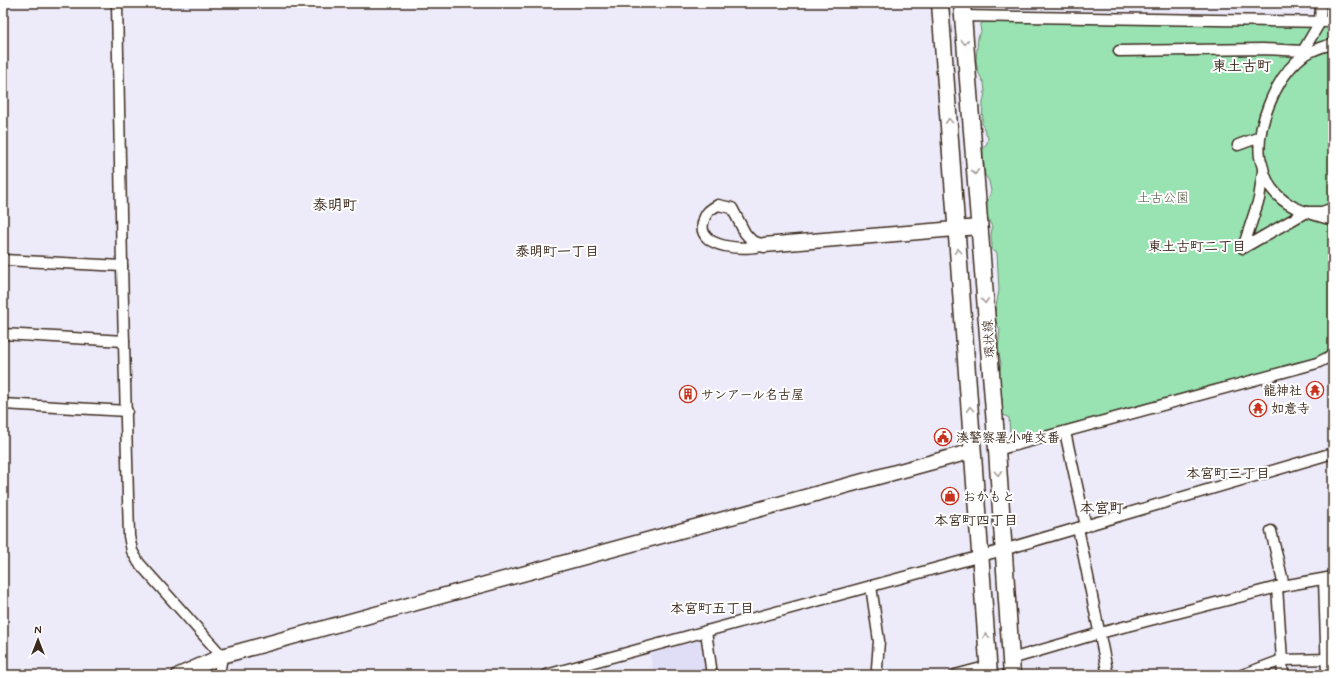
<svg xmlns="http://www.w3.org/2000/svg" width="1336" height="678" viewBox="0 0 1336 678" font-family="Mynerve,'Klee One',sans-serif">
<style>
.built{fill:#e0ddf7}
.green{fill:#99e3b2;stroke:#6a8668}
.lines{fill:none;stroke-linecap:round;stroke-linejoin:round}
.street-casing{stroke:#3b2a1e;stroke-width:13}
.secondary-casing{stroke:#3b2a1e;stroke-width:17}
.primary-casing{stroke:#3b2a1e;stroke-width:19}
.street{stroke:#fff;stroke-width:10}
.secondary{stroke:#fff;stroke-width:14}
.primary{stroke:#fff;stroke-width:16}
.oneway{stroke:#a79f9a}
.labels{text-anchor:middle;stroke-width:4;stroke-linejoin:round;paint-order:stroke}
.park-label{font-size:13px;fill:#525843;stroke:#fff}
.street-label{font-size:13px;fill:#3b2a1e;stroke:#fff}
.poi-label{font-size:13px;font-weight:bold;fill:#3b2a1e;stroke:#fff;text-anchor:start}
.neighbourhood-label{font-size:14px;font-weight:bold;fill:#3b2a1e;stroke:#fff}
.quarter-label{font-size:15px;font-weight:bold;fill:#3b2a1e;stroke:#fff}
</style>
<rect width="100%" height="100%" fill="#edebfa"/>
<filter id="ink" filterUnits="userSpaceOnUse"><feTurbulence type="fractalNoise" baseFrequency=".025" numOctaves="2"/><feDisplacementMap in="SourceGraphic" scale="8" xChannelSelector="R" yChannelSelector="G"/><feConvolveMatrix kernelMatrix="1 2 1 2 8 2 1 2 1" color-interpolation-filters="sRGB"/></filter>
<g filter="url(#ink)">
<polygon class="built" points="700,640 703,642 707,675 654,675 650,654"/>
<polygon class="green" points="989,18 1131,21 1138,24 1333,27 1333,348 1319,356 1316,360 1303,363 1301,361 1282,366 1280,370 1220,383 1019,438 1010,436 1009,418 1002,414 1002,399 998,382 1001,364 998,348 1000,330 994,317 999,290 997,253 992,250 992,244 991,237 992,227 986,214 987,203 991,191 989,181 985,175 983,157 983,149 987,143 988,138 982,124 983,103 985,92 984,83 978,72 976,61 978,37 981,32 980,25 984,22 987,22"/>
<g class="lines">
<defs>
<g id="street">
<polyline points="117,3 122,266 129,536 132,551 139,563 222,656 219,675"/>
<polyline points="963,16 1333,22"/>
<path d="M 1333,44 C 1320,47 1307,51 1297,61 C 1275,81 1256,127 1260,157 C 1261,162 1263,167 1264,172 C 1266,178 1268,184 1272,189 C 1288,210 1310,213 1333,220"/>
<polyline points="1119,51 1263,49 1303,51 1320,22 1321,3"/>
<polyline points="1238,145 1260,137"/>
<polyline points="1263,171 1259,199 1243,248 1306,212 1322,212 1333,208"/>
<path d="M 718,205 L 732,208 L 745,233 L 752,241 L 764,245 C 748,251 697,249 703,223 C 705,213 709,210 718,205 Z"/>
<polyline points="3,260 122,266"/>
<polyline points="3,334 124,341"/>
<polyline points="3,404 127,411"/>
<polyline points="1065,432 1086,526"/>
<polyline points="997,450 1317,363 1333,355"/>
<polyline points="1078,528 1108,675"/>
<polyline points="1271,531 1284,586"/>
<polyline points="1324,579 1327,675"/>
<polyline points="871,586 879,641 877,668 878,675"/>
<polyline points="1277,587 1283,675"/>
<polyline points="706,631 712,675"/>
<polyline points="1011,659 1100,633 1277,587 1333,577"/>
<polyline points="546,675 1003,550 1333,453"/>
<polyline points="955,675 989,666"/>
<polyline points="1242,675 1282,660 1333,659"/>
</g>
<g id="secondary">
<polyline points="764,245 979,227"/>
<polyline points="179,675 222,656 973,451"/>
</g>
<g id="primary">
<polyline points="940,3 989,675"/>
<polyline points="962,3 997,450 1012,675"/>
</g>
</defs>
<use href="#street" class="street-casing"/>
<use href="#secondary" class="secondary-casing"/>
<use href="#primary" class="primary-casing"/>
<use href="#street" class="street"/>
<use href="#secondary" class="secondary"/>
<use href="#primary" class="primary"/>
</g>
<defs><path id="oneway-chevron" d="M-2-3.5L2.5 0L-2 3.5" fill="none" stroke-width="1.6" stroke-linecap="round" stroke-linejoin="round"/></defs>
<g class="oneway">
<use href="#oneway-chevron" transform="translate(965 42) rotate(86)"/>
<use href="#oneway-chevron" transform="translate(949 121) rotate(-94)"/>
<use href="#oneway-chevron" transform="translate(975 172) rotate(86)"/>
<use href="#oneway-chevron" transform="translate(958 251) rotate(-94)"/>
<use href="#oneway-chevron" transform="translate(985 301) rotate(86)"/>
<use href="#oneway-chevron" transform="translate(970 409) rotate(-94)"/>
<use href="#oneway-chevron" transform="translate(998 473) rotate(86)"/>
<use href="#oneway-chevron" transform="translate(986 636) rotate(-94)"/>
</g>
</g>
<defs>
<symbol id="temple-ring" viewBox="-11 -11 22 22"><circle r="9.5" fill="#fff" stroke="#c8321e" stroke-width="1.5"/><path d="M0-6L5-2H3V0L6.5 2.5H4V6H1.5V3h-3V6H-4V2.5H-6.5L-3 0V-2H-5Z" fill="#c8321e"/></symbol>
<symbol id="building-ring" viewBox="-11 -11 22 22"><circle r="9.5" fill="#fff" stroke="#c8321e" stroke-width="1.5"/><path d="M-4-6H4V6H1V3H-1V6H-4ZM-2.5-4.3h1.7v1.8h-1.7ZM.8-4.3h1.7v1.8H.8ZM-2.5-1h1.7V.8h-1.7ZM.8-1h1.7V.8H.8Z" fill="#c8321e"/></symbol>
<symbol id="civic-ring" viewBox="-11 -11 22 22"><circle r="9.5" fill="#fff" stroke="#c8321e" stroke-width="1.5"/><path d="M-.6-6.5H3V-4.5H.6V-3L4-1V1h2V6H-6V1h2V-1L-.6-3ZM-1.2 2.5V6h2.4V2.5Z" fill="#c8321e"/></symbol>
<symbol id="shop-ring" viewBox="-11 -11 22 22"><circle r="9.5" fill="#fff" stroke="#c8321e" stroke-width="1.5"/><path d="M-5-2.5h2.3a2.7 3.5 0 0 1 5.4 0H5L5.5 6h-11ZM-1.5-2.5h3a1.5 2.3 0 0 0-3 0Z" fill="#c8321e"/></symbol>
</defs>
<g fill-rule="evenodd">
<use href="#temple-ring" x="1305" y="380" width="20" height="20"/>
<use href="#building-ring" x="678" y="384" width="20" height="20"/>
<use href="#temple-ring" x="1248" y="398" width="20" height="20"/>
<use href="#civic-ring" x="933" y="427" width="20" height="20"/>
<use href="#shop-ring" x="940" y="486" width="20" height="20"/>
</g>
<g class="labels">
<g class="park-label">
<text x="1163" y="202">土古公園</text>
</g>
<g class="street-label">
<text transform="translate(988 339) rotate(-94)" y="5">環状線</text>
</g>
<g class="poi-label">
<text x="1302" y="395" text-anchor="end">龍神社</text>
<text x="701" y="399">サンアール名古屋</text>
<text x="1271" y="413">如意寺</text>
<text x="956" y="442">湊警察署小唯交番</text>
<text x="963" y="501">おかもと</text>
</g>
<g class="neighbourhood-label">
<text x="1197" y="251">東土古町二丁目</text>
<text x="557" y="256">泰明町一丁目</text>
<text x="1228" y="478">本宮町三丁目</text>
<text x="976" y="525">本宮町四丁目</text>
<text x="712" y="613">本宮町五丁目</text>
</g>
<g class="quarter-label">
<text x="1242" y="71">東土古町</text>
<text x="335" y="210">泰明町</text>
<text x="1102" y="513">本宮町</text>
</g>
</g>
<rect width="1336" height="678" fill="none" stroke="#fff" stroke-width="16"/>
<rect x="8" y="8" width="1320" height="662" fill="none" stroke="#3b2a1e" stroke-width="1.5" filter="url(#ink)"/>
<g transform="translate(38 640)" stroke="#ffffff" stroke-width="3" paint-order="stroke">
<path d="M0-3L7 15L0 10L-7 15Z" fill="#3b2a1e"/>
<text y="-6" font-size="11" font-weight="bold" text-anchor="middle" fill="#3b2a1e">N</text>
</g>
</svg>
